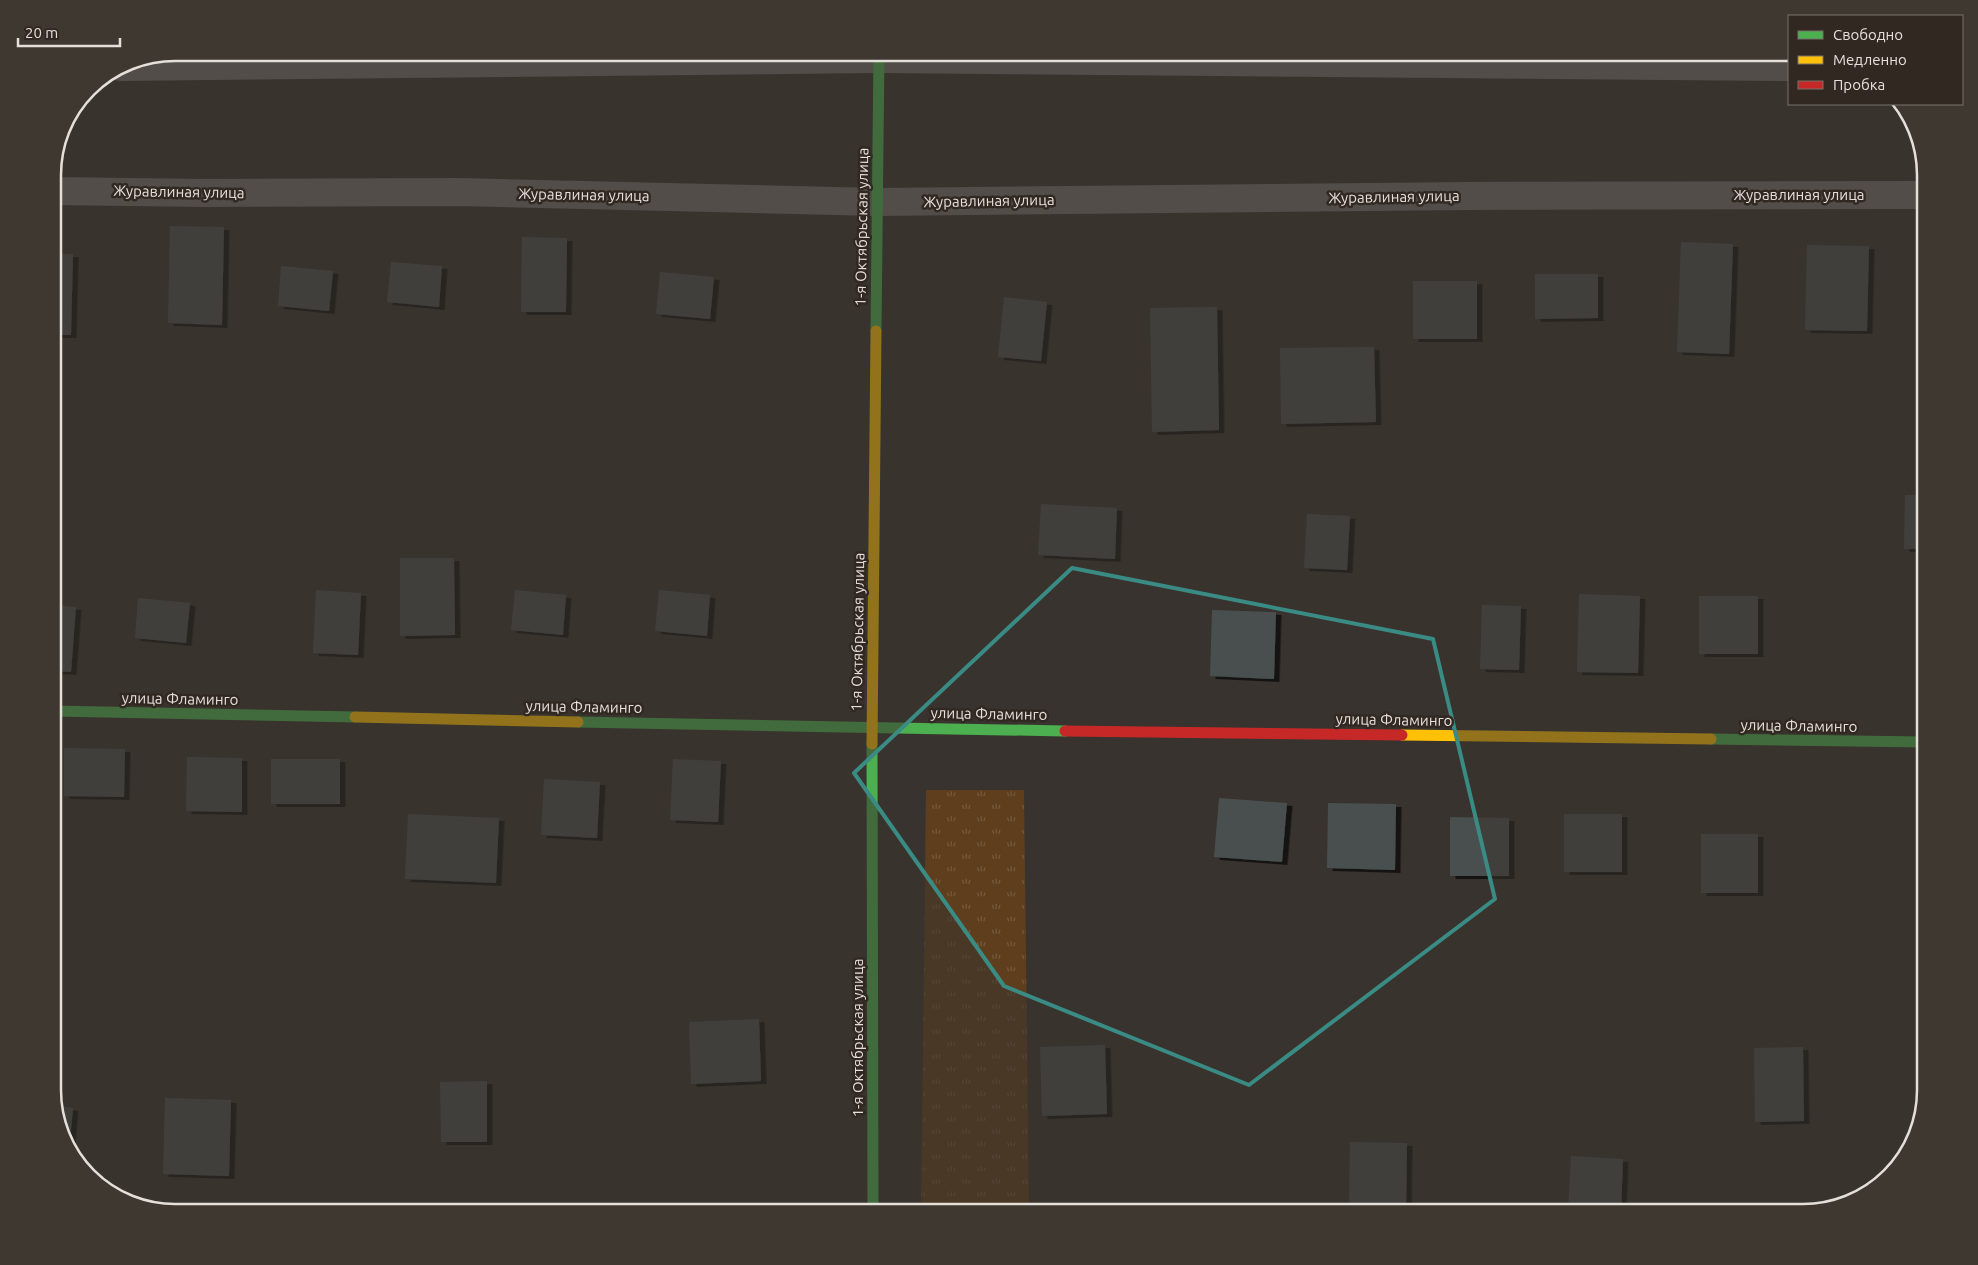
<svg xmlns="http://www.w3.org/2000/svg" width="1978" height="1265" viewBox="0 0 1978 1265" font-family="Ubuntu,sans-serif">
<style>
.grass{fill:url(#grass-tufts)}
.building{fill:#48504f;filter:url(#shadow)}
.lines{fill:none;stroke-linecap:round;stroke-linejoin:round}
.street{stroke:#716d6a;stroke-width:28}
.fast{stroke:#4caf50;stroke-width:11}
.slow{stroke:#ffc107;stroke-width:11}
.jam{stroke:#c62828;stroke-width:11}
.marked{fill:none;stroke:#3a8b84;stroke-width:4;stroke-linejoin:round}
.labels{text-anchor:middle;stroke-width:5;stroke-linejoin:round;paint-order:stroke}
.street-label{font-size:15px;fill:#e5dfda;stroke:#312921}
.rim{fill:none;stroke:#e5dfda;stroke-width:2.5}
</style>
<defs>
<pattern id="grass-tufts" width="24" height="20" patternUnits="userSpaceOnUse" patternTransform="scale(1.25)"><rect width="24" height="20" fill="#5e3e1d"/><path d="M3 7l-1-3M5 7V3M7 7l1-3M15 17l-1-3M17 17v-4M19 17l1-3" fill="none" stroke="#75593d"/></pattern>
<filter id="shadow"><feDropShadow dx="5.5" dy="3" stdDeviation="0" flood-color="#0009"/></filter>
</defs>
<rect width="100%" height="100%" fill="#38332e"/>
<polygon class="grass" points="926,790 1024,790 1029,1212 921,1212"/>
<g class="building">
<polygon points="170,226 224,227 222,325 168,323"/>
<polygon points="522,237 567,238 566,312 521,312"/>
<polygon points="1681,242 1733,244 1729,354 1677,352"/>
<polygon points="1807,245 1869,246 1867,331 1805,330"/>
<polygon points="53,254 73,254 71,335 53,335"/>
<polygon points="391,262 442,266 439,307 387,302"/>
<polygon points="281,266 333,271 329,311 278,306"/>
<polygon points="660,272 714,277 710,319 656,314"/>
<polygon points="1535,274 1598,274 1598,318 1535,319"/>
<rect x="1413" y="281" width="64" height="58"/>
<polygon points="1004,297 1047,302 1041,361 998,357"/>
<polygon points="1217,307 1219,430 1152,432 1150,308"/>
<polygon points="1374,347 1376,422 1281,424 1280,348"/>
<polygon points="1905,495 1925,495 1925,549 1904,549"/>
<polygon points="1041,504 1117,508 1115,559 1038,555"/>
<polygon points="1307,514 1350,516 1347,570 1304,568"/>
<polygon points="400,558 454,558 455,635 400,636"/>
<polygon points="316,590 361,593 358,655 313,653"/>
<polygon points="515,590 566,595 563,635 511,630"/>
<polygon points="659,590 710,595 707,636 655,631"/>
<polygon points="1579,594 1640,596 1638,673 1577,672"/>
<rect x="1699" y="596" width="59" height="58"/>
<polygon points="138,598 190,603 186,643 135,638"/>
<polygon points="53,605 76,607 71,672 53,671"/>
<polygon points="1482,605 1521,606 1519,670 1480,669"/>
<polygon points="1212,610 1276,612 1274,679 1210,676"/>
<polygon points="64,748 125,749 124,797 64,796"/>
<polygon points="187,757 242,758 242,812 186,811"/>
<rect x="271" y="759" width="69" height="45"/>
<polygon points="673,759 721,761 718,822 670,820"/>
<polygon points="544,779 600,782 597,838 541,835"/>
<polygon points="1219,798 1287,803 1282,862 1214,857"/>
<polygon points="1328,803 1396,804 1395,870 1327,868"/>
<polygon points="408,814 499,818 496,883 405,879"/>
<rect x="1564" y="814" width="58" height="58"/>
<polygon points="1450,817 1509,818 1509,876 1450,876"/>
<polygon points="1923,822 1925,822 1925,866 1924,866"/>
<rect x="1701" y="834" width="57" height="59"/>
<polygon points="759,1019 761,1081 691,1084 689,1022"/>
<polygon points="1105,1045 1107,1114 1042,1116 1040,1047"/>
<polygon points="1803,1047 1804,1121 1755,1122 1754,1048"/>
<polygon points="487,1081 487,1142 441,1142 440,1082"/>
<polygon points="165,1098 231,1100 229,1176 163,1174"/>
<polygon points="56,1106 73,1108 69,1151"/>
<polygon points="1350,1142 1407,1143 1406,1212 1349,1212"/>
<polygon points="1571,1156 1623,1159 1621,1212 1568,1212"/>
</g>
<g class="lines">
<g class="street">
<polyline points="121,67 879,59 1789,67"/>
<polyline points="53,191 206,193 459,192 878,202 1466,196 1925,195"/>
</g>
<g class="fast">
<polyline points="876,331 879,52"/>
<polyline points="53,711 355,717"/>
<polyline points="578,722 1065,731"/>
<polyline points="1711,739 1925,742"/>
<polyline points="872,744 873,1212"/>
</g>
<g class="slow">
<polyline points="355,717 578,722"/>
<polyline points="1402,735 1711,739"/>
<polyline points="872,744 876,331"/>
</g>
<polyline class="jam" points="1065,731 1402,735"/>
</g>
<path d="M0 0H1978V1265H0ZM 1072,568 L 1433,639 L 1495,899 L 1249,1085 L 1004,986 L 854,773 Z" fill="#38332e" fill-opacity=".55" fill-rule="evenodd"/>
<path class="marked" d="M 1072,568 L 1433,639 L 1495,899 L 1249,1085 L 1004,986 L 854,773 Z"/>
<g class="labels">
<g class="street-label">
<text transform="translate(179 192) rotate(1)" y="5">Журавлиная улица</text>
<text transform="translate(584 195) rotate(1)" y="5">Журавлиная улица</text>
<text x="1799" y="200">Журавлиная улица</text>
<text transform="translate(1394 197) rotate(-1)" y="5">Журавлиная улица</text>
<text transform="translate(989 201) rotate(-1)" y="5">Журавлиная улица</text>
<text transform="translate(862 227) rotate(-89)" y="5">1-я Октябрьская улица</text>
<text transform="translate(858 632) rotate(-89)" y="5">1-я Октябрьская улица</text>
<text transform="translate(180 699) rotate(1)" y="5">улица Фламинго</text>
<text transform="translate(584 707) rotate(1)" y="5">улица Фламинго</text>
<text transform="translate(989 714) rotate(1)" y="5">улица Фламинго</text>
<text transform="translate(1394 720) rotate(1)" y="5">улица Фламинго</text>
<text transform="translate(1799 726) rotate(1)" y="5">улица Фламинго</text>
<text transform="translate(858 1038) rotate(-90)" y="5">1-я Октябрьская улица</text>
</g>
</g>
<path d="M0 0H1978V1265H0ZM175 61H1803A114 114 0 0 1 1917 175V1090A114 114 0 0 1 1803 1204H175A114 114 0 0 1 61 1090V175A114 114 0 0 1 175 61Z" fill="#3f3830" fill-rule="evenodd"/>
<path class="rim" d="M175 61H1803A114 114 0 0 1 1917 175V1090A114 114 0 0 1 1803 1204H175A114 114 0 0 1 61 1090V175A114 114 0 0 1 175 61Z"/>
<rect x="1788" y="15" width="175" height="90" fill="#312921" stroke="#79726b"/>
<rect x="1798" y="31" width="25" height="8" fill="#4caf50" stroke="#79726b"/>
<text x="1833" y="40" font-size="15" fill="#e5dfda">Свободно</text>
<rect x="1798" y="56" width="25" height="8" fill="#ffc107" stroke="#79726b"/>
<text x="1833" y="65" font-size="15" fill="#e5dfda">Медленно</text>
<rect x="1798" y="81" width="25" height="8" fill="#c62828" stroke="#79726b"/>
<text x="1833" y="90" font-size="15" fill="#e5dfda">Пробка</text>
<path d="M18 38v8h102v-8" fill="none" stroke="#e5dfda" stroke-width="2.5"/>
<text x="25" y="38" font-size="15" fill="#e5dfda" stroke="#312921" stroke-width="4" paint-order="stroke">20 m</text>
</svg>
